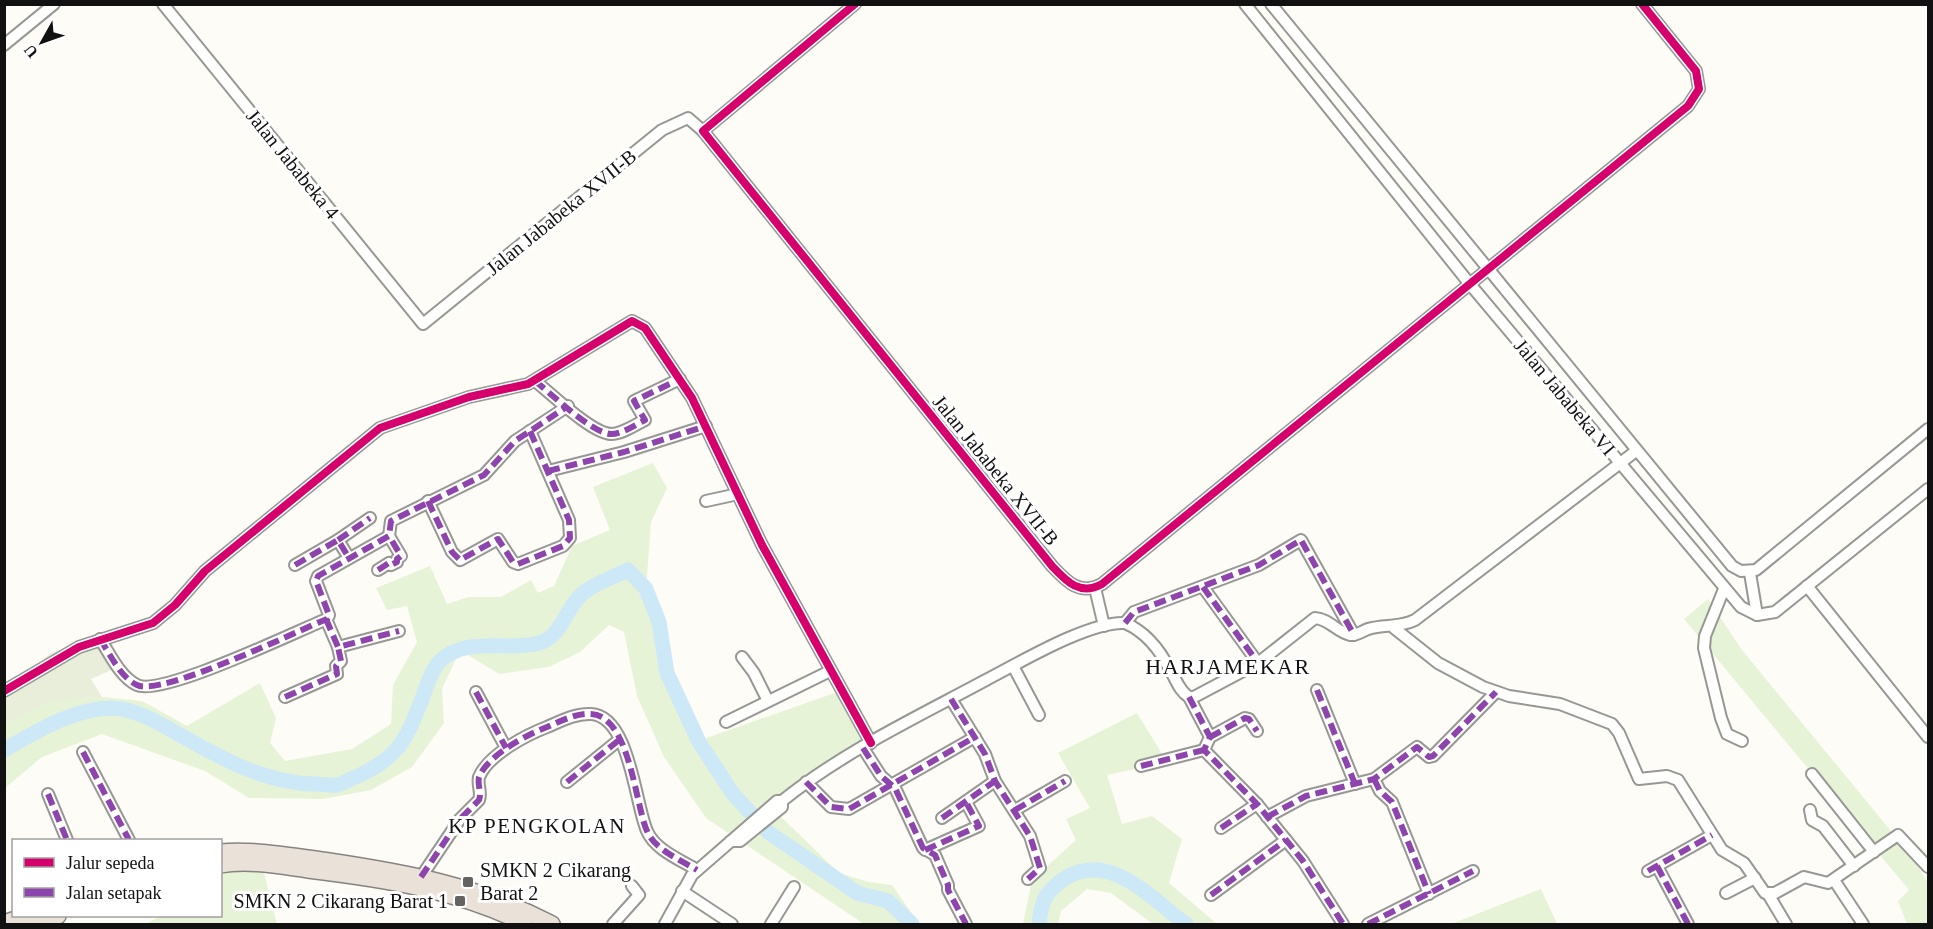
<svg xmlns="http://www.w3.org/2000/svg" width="1933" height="929" viewBox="0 0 1933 929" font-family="'Times New Roman',serif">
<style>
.green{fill:#e7f3d7}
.cemetery{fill:#e9eedb}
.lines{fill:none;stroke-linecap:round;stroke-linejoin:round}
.river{stroke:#cde8f7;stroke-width:15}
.minor-casing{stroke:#979795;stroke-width:14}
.highway-casing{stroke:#858482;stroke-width:18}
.minor{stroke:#fffffe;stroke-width:10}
.highway{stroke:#eae1d8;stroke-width:15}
.quiet{stroke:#8e44ad;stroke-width:6;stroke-dasharray:12 6;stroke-linecap:butt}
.cycleway-casing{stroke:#fff;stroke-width:11}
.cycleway{stroke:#d6006c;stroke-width:8}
.poi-dot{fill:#646362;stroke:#fff;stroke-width:2}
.labels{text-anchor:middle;stroke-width:6;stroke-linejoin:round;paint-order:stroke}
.street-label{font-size:20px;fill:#111;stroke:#fff}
.poi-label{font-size:20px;fill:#111;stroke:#fff;text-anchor:start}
.neighbourhood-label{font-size:21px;letter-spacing:1.5px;fill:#111;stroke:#fff}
.quarter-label{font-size:22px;letter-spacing:1.5px;fill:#111;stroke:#fff}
</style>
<rect width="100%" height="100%" fill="#fdfcf7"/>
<g class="green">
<polygon points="653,463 667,488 651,522 646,589 659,624 667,673 698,741 849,688 875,735 772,808 839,873 869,882 892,885 919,924 864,924 706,818 664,757 637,696 624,632 609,625 580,652 549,667 499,674 460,650 442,689 444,723 412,767 371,790 323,799 249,798 205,771 102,734 42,757 5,788 5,724 32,708 62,698 102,697 142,701 187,726 260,683 276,718 270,743 285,761 352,749 391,724 393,685 417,642 407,606 387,610 376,588 430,566 447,604 468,597 501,597 531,580 538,593 554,586 572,546 610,530 593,487"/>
<polygon points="1708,599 1742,650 1914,859 1928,883 1928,924 1907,924 1898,901 1909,890 1684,619"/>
<polygon points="1137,713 1167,762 1107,775 1122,824 1152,816 1182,839 1169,883 1217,924 1153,924 1111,893 1087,889 1061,911 1058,924 1023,924 1032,880 1076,840 1066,819 1090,808 1058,753"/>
<polygon points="263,869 277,924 145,924 161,916 220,916 221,872"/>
<polygon points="1541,889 1557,924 1451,924"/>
</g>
<path class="cemetery" d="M 96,638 L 114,669 L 91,679 L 102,697 C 56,698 44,701 5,724 L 5,687 L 18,680 L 51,653 Z"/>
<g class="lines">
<g class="river">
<path d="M 4,750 C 37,731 74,708 113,708 C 136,709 161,724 180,735 C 223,759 265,783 315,784 C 322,784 331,786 337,785 C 344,783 352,778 358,776 C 399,757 406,740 422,699 C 426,688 431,671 439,662 C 466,635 507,652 539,643 C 563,636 566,606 583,593 C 595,583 614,577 628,570 L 646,589 L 659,622 L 667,673 L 699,742 L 733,794 L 768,832 L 857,893 L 888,901 L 912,924"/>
<path d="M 1039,924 C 1041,902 1045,892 1064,879 C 1110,849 1152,900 1186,924"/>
</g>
<defs>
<g id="minor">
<polyline points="163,4 423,324 662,130 688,118 703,131"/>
<path d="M 855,4 L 703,131 L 1052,566 C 1067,582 1080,596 1102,584 L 1688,106 L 1699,89 L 1696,71 L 1642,4"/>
<polyline points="1245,4 1469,283 1741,607 1757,615 1775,612 1928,489"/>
<polyline points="1271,4 1732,566 1741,571 1756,570 1928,429"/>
<polyline points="4,45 54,4"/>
<path d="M 535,381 C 552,394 591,433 611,434 C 622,434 635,425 645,420 L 634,401 L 680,379"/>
<polyline points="548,471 624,452 706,426"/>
<polyline points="428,501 452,552 460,560 498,539 513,562 518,564 563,546 570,538 569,520 530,431"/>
<polyline points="706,501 738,494"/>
<polyline points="338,540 370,518"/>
<polyline points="295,565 338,540 349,558"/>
<polyline points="378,570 389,563 391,565 397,562 397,559 401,556 389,536"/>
<polyline points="1750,573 1757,615"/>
<polyline points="1807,586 1928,737"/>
<polyline points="1203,587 1258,663"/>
<polyline points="1095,588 1104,626"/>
<polyline points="1724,589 1705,636 1704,648 1721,718 1727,734 1742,741"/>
<polyline points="326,619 338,647 399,631"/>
<polyline points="1125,623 1134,612 1259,565 1301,540 1354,635"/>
<polyline points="1394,628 1438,663 1483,687 1509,696 1560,704 1612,724 1619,733 1639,779 1667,776 1678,780 1722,850 1744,863 1765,893 1775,893 1804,877 1828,883 1898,835 1928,867"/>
<path d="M 100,639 C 110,654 120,677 137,685 C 161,697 297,631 327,619 L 329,615 L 316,581 L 318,576 L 389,536 L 391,521 L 484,475 L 515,441 L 568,406"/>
<polyline points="742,657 754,673 768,701"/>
<polyline points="1013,666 1039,715"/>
<polyline points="1317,690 1355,784"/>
<polyline points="4,691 79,647 153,623 175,605 205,571 380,428 469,397 528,384 632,321 645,328 692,398 762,545 871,743"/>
<polyline points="476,692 506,748"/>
<polyline points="285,697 337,674 336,666 341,661 338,647"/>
<polyline points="1189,697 1210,737 1204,750 1257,804 1303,861 1343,924"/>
<polyline points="951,699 985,754 995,781 1030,836 1040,868 1028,879"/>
<polyline points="726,722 830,671"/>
<polyline points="1210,737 1245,718 1249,719 1257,731"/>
<polyline points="863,748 881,776 895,788 923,848 935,855 948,885 948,890 966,924"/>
<polyline points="83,752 129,840"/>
<polyline points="1141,766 1204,750"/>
<polyline points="1812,774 1874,852"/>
<polyline points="1374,779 1380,791 1392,802 1429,894"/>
<polyline points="567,782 619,740"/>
<polyline points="806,782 831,807 849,809 975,737"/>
<polyline points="48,794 67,840"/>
<polyline points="1015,810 1065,781"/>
<polyline points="1810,810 1812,820 1823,826 1854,866"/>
<polyline points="1267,817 1306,796 1374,779 1417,747 1429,757 1433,756 1496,692"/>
<polyline points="942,818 995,781"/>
<polyline points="1221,828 1257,804"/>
<polyline points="731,841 740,841 782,807 782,801"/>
<polyline points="925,850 979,826 966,802"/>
<polyline points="1657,866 1688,924"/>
<polyline points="1648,871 1712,835"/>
<path d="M 421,877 L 460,819 L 479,800 C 482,792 477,785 479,777 C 488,755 526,735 547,727 C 561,721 576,713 591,714 C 630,716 635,804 647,831 C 655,850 681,860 697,870"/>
<polyline points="1834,880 1863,924"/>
<polyline points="682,891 732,924"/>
<polyline points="1726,893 1755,878"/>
<polyline points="1768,894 1786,924"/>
<polyline points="1211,895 1286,840"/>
<polyline points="613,924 639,895 632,886"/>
<path d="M 665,924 L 692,875 L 777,801 L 782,801 C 843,752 917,717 986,680 C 1019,663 1089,621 1125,623 C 1146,632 1160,650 1170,670 C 1176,679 1179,691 1189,697 L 1194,697 L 1258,663 L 1315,618 C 1329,619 1337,632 1350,635 C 1356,636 1362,631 1368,629 C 1384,624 1399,628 1415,620 L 1636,451"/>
<polyline points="771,924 794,887"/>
<polyline points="1368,924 1473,871"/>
</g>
<g id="highway">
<path d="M 220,852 C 257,849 293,856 329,861 C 409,873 480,886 552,924"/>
<path d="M 220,865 C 249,860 279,866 308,870 C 382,879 458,890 525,924"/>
<polyline points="4,923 24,916"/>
<polyline points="33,924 58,916"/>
</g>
</defs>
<use href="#minor" class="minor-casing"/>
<use href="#highway" class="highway-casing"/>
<use href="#minor" class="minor"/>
<use href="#highway" class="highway"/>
<g class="quiet">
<path d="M 535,381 C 552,394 591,433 611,434 C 622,434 635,425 645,420 L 634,401 L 680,379"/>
<polyline points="548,471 624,452 706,426"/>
<polyline points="428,501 452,552 460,560 498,539 513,562 518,564 563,546 570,538 569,520 530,431"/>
<polyline points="338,540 370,518"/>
<polyline points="295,565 338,540 349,558"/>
<polyline points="378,570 389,563 391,565 397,562 397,559 401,556 389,536"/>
<polyline points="1203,587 1258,663"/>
<polyline points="326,619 338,647 399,631"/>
<polyline points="1125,623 1134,612 1259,565 1301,540 1354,635"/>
<path d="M 100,639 C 110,654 120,677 137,685 C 161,697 297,631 327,619 L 329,615 L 316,581 L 318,576 L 389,536 L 391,521 L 484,475 L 515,441 L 568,406"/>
<polyline points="1317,690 1355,784"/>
<polyline points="476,692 506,748"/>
<polyline points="285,697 337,674 336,666 341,661 338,647"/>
<polyline points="1189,697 1210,737 1204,750 1257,804 1303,861 1343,924"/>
<polyline points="951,699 985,754 995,781 1030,836 1040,868 1028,879"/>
<polyline points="1210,737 1245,718 1249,719 1257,731"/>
<polyline points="863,748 881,776 895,788 923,848 935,855 948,885 948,890 966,924"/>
<polyline points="83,752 129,840"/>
<polyline points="1141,766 1204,750"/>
<polyline points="1374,779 1380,791 1392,802 1429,894"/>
<polyline points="567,782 619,740"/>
<polyline points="806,782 831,807 849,809 975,737"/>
<polyline points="48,794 67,840"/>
<polyline points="1015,810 1065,781"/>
<polyline points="1267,817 1306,796 1374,779 1417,747 1429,757 1433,756 1496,692"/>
<polyline points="942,818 995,781"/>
<polyline points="1221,828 1257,804"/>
<polyline points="925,850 979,826 966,802"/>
<polyline points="1657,866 1688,924"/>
<polyline points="1648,871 1712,835"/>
<path d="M 421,877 L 460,819 L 479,800 C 482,792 477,785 479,777 C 488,755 526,735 547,727 C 561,721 576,713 591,714 C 630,716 635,804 647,831 C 655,850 681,860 697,870"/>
<polyline points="1211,895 1286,840"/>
<polyline points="1368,924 1473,871"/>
</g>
<defs>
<g id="cycleway">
<path d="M 855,4 L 703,131 L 1052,566 C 1067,582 1080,596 1102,584 L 1688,106 L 1699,89 L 1696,71 L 1642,4"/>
<polyline points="4,691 79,647 153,623 175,605 205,571 380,428 469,397 528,384 632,321 645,328 692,398 762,545 871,743"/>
</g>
</defs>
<use href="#cycleway" class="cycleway-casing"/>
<use href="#cycleway" class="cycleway"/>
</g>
<g class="poi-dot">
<rect x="462" y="876" width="12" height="12" rx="3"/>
<rect x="454" y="895" width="12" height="12" rx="3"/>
</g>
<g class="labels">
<g class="street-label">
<text transform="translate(293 164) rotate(51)" y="7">Jalan Jababeka 4</text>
<text transform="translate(561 212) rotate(-39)" y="7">Jalan Jababeka XVII-B</text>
<text transform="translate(1565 397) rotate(50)" y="7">Jalan Jababeka VI</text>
<text transform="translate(996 470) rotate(51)" y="7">Jalan Jababeka XVII-B</text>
</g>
<g class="poi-label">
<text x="480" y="877">SMKN 2 Cikarang<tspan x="480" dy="23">Barat 2</tspan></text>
<text x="448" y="908" text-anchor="end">SMKN 2 Cikarang Barat 1</text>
</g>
<g class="neighbourhood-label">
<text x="537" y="833">KP PENGKOLAN</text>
</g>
<g class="quarter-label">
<text x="1228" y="674">HARJAMEKAR</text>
</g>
</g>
<rect width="1933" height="929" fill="none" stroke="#111111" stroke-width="12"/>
<rect x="12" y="839" width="210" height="78" fill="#ffffff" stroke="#a0a0a0" stroke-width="1.5"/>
<rect x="24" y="858" width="30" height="9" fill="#d6006c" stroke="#a0a0a0" stroke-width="1.5"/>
<text x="66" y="869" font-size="18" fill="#111111">Jalur sepeda</text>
<rect x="24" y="888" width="30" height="9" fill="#8e44ad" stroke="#a0a0a0" stroke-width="1.5"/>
<text x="66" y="899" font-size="18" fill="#111111">Jalan setapak</text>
<g transform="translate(42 42) rotate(230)" stroke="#ffffff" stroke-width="4.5" paint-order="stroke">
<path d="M0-4.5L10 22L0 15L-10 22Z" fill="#111111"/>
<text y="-9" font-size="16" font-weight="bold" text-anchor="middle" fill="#111111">U</text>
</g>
</svg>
